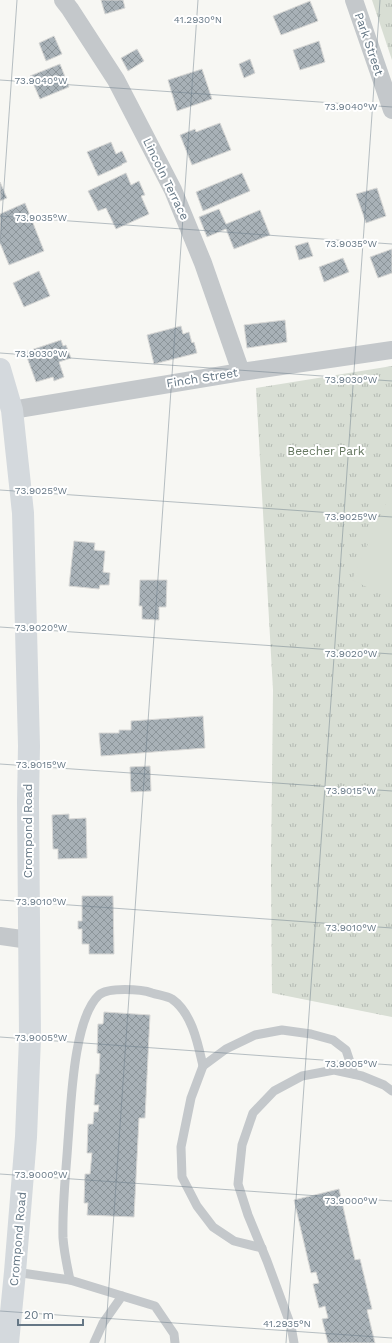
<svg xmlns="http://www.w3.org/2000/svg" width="392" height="1343" viewBox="0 0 392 1343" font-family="'Work Sans',sans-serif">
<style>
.grass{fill:url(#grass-tufts)}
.garden{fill:#d8ded4}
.building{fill:url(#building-cross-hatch);stroke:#d8d8d6}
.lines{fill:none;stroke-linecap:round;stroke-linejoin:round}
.service{stroke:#c4c8cb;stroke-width:9}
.minor{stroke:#c4c8cb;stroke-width:18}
.primary{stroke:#d4d9dd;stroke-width:22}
.ticks{fill:none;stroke:#657785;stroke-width:1;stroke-opacity:0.45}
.labels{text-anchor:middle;stroke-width:4;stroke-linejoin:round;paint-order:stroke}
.street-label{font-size:12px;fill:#657785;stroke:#fff}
.park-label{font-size:12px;fill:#657760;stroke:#fff}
.ticks-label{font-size:10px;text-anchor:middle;fill:#657785;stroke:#fff;stroke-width:4;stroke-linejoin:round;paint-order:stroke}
</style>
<defs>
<pattern id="grass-tufts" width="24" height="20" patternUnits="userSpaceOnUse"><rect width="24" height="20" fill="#d8ded4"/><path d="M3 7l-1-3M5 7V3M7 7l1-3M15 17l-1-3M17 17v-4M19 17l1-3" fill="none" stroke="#b3b9b2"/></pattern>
<pattern id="building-cross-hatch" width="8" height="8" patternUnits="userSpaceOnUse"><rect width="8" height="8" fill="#a8b1b7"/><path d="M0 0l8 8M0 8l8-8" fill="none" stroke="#8c959a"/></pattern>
</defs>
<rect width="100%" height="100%" fill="#f7f7f3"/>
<g class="grass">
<polygon points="372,0 392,0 392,60"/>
<polygon points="392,366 392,1017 272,993 271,870 273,690 256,388"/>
</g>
<polygon class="garden" points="391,492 392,493 392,599 352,580"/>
<g class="building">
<polygon points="101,0 123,0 125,8 105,14"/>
<polygon points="310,1 318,21 281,35 273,16"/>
<polygon points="54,36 62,54 46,61 39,43"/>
<polygon points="319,41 325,62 300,70 293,50"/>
<polygon points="137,49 144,61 128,71 121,58"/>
<polygon points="250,59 255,73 244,78 239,64"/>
<polygon points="60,64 69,87 40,99 30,76"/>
<polygon points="202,69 212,99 177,111 168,80"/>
<polygon points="220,123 231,150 192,165 180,135 195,129 196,132"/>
<polygon points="111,142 116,154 122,151 127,162 122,164 122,165 98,176 87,152"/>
<polygon points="126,173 131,185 139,181 145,195 141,196 149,214 116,229 106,208 98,211 88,191"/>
<polygon points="242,173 250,191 203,211 196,192"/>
<polygon points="0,182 7,198 0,201"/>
<polygon points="377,188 386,216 366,223 356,194"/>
<polygon points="25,203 44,251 9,265 0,243 0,214"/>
<polygon points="219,209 226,224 260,210 270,235 234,249 226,229 207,237 199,217"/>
<polygon points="308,242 313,256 299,260 295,246"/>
<polygon points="392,249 392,273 378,278 370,257"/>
<polygon points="343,258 349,272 324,282 319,267"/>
<polygon points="39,271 50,296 24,307 13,283"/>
<polygon points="285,320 287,342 247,348 244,325"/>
<polygon points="181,326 183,334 189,332 192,343 194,342 197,353 154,364 147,335"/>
<polygon points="61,340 63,346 66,345 71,358 59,362 64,377 54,381 53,377 36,382 25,352"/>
<polygon points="74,541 95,543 94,550 105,551 103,572 110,573 109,585 100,585 99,589 69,586"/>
<polygon points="140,580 167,580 166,607 159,607 159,620 142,619 142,606 139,606"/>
<polygon points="203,716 205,748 101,756 99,733 119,733 119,730 131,730 131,721"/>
<polygon points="150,766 151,791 131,792 130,767"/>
<polygon points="69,814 69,819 86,818 87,858 58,859 58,849 53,849 52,815"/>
<polygon points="82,896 113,896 114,954 89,954 89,944 82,944 82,929 78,929 78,921 82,921"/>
<polygon points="104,1012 150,1015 145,1118 139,1118 134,1217 87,1215 88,1203 84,1203 85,1174 90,1174 92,1153 87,1153 88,1124 93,1124 94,1112 98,1112 99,1105 94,1105 96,1074 99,1074 100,1054 97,1053 98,1024 103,1024"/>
<polygon points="339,1189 355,1260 360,1259 372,1309 367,1310 375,1343 328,1343 322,1319 328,1318 325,1306 319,1308 313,1284 319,1283 316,1272 311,1273 294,1200"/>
</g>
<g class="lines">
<g class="service">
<polyline points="262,1248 234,1241 213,1227 197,1206 182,1177 181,1147 191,1098 203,1066 226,1049 255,1035 282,1030 311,1034 333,1040 346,1050 354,1074"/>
<polyline points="15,1272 70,1280 155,1306 174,1334 175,1343"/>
<path d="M 70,1280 C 67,1266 64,1252 63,1238 C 62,1206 66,1173 68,1141 C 71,1106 73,1019 99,995 C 108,987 141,989 152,993 C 158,995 167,996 172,999 C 192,1013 198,1044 203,1066"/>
<polyline points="94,1343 103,1323 122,1296"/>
<polyline points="294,1343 291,1326 267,1261 248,1215 238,1184 242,1145 253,1113 274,1091 302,1076 334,1070 362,1076 384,1085 392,1091"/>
</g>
<g class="minor">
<polyline points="63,0 70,9 116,80 173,190 203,263 241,372"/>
<polyline points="354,0 392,110"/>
<polyline points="12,410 241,372 392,350"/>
<polyline points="0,936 29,940"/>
</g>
<polyline class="primary" points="0,369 12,410 23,513 29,746 28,801 30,1038 26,1137 15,1272 8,1343"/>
</g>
<path class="ticks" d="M 0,80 L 392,107M 0,216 L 392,244M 0,244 L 17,0M 0,353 L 392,381M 0,490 L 392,517M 0,627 L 392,654M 0,764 L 392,791M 0,900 L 392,928M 0,1037 L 392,1065M 0,1174 L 392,1201M 0,1311 L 392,1338M 105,1343 L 198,0M 286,1343 L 380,0"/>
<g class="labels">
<g class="street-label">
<text transform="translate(369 44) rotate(71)" y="4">Park Street</text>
<text transform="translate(166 179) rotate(64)" y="4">Lincoln Terrace</text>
<text transform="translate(202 378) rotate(-9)" y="4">Finch Street</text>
<text transform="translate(28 831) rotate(-90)" y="4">Crompond Road</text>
<text transform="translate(18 1239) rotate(-85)" y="4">Crompond Road</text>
</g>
<g class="park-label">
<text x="326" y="455">Beecher Park</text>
</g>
</g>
<g class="ticks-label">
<text x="198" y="23">41.2930°N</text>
<text x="41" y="84">73.9040°W</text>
<text x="351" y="110">73.9040°W</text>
<text x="41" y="221">73.9035°W</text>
<text x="351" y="247">73.9035°W</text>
<text x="41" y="357">73.9030°W</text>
<text x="351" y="383">73.9030°W</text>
<text x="41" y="494">73.9025°W</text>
<text x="351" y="520">73.9025°W</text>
<text x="41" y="631">73.9020°W</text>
<text x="351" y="657">73.9020°W</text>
<text x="41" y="768">73.9015°W</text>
<text x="351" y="794">73.9015°W</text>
<text x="41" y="905">73.9010°W</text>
<text x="351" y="931">73.9010°W</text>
<text x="41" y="1041">73.9005°W</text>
<text x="351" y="1067">73.9005°W</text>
<text x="41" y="1178">73.9000°W</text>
<text x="351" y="1204">73.9000°W</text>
<text x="287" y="1327">41.2935°N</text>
</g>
<path d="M18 1319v6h65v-6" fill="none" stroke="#657785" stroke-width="2"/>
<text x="24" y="1319" font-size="12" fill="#657785" stroke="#ffffff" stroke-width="3" paint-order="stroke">20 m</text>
</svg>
